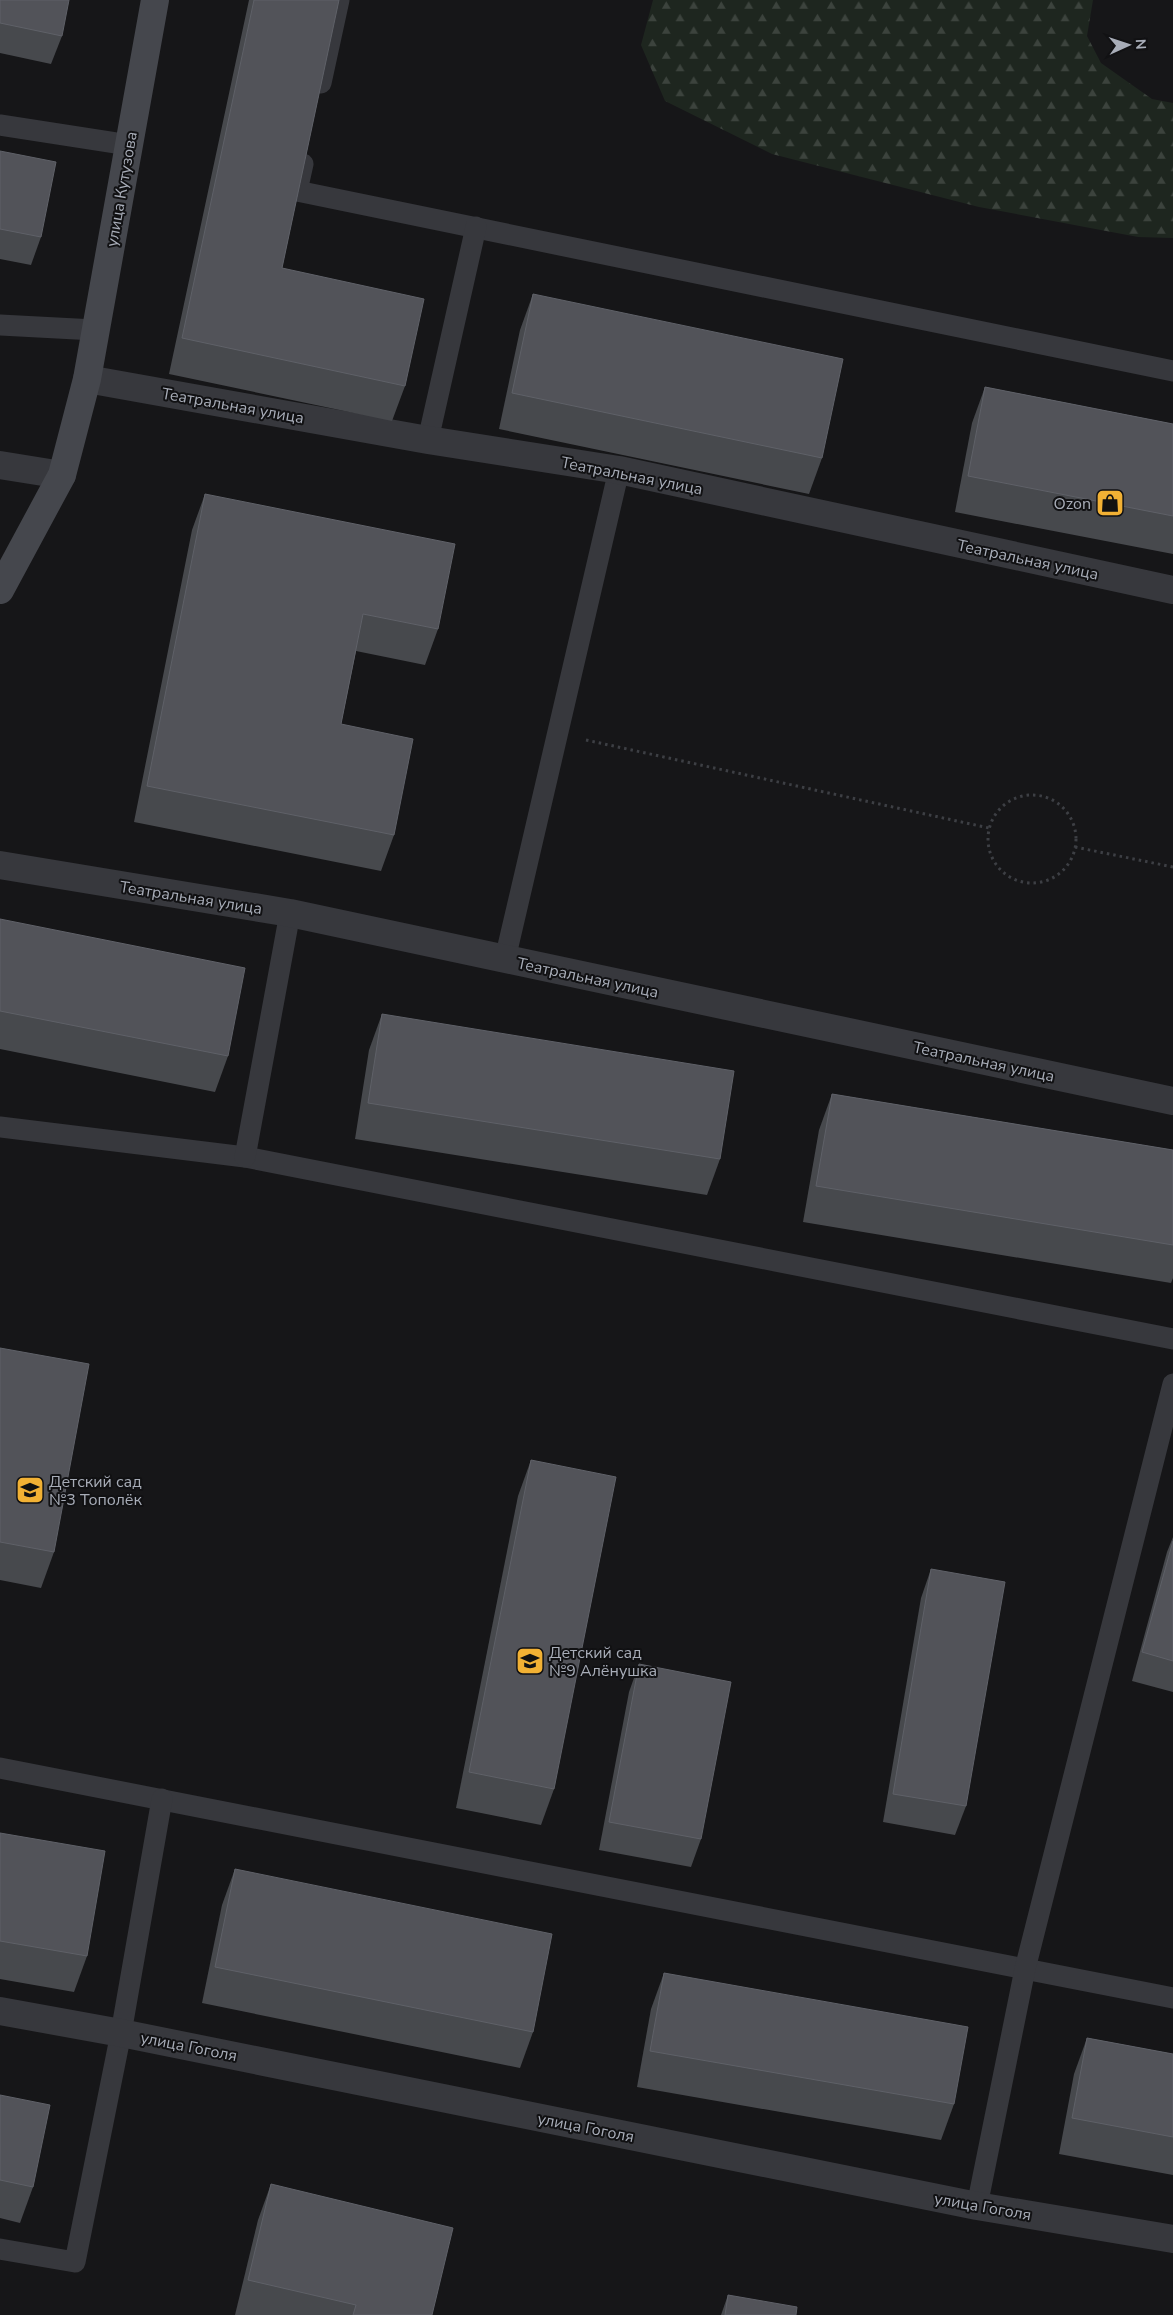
<svg xmlns="http://www.w3.org/2000/svg" width="1173" height="2315" viewBox="0 0 1173 2315" font-family="'Nunito Sans',sans-serif">
<style>
.forest{fill:url(#forest-firs)}
.lines{fill:none;stroke-linecap:round;stroke-linejoin:round}
.path{stroke:#3d3f44;stroke-width:3;stroke-dasharray:2.5 4;stroke-linecap:butt}
.lane{stroke:#37383d;stroke-width:21}
.street{stroke:#37383d;stroke-width:28}
.secondary{stroke:#45474d;stroke-width:28}
.wall{fill:#47494d}
.building{fill:#525359;stroke:#5f6168}
.labels{text-anchor:middle;stroke-width:4;stroke-linejoin:round;paint-order:stroke}
.street-label{font-size:16px;fill:#a8adb8;stroke:#111113}
.poi-label{font-size:16px;fill:#a8adb8;stroke:#111113;text-anchor:start}
</style>
<defs>
<pattern id="forest-firs" width="22" height="20" patternUnits="userSpaceOnUse" patternTransform="scale(1.25)"><rect width="22" height="20" fill="#1e261f"/><path d="M5 1l3.5 6h-7zM16 11l3.5 6h-7z" fill="#3c433d"/></pattern>
</defs>
<rect width="100%" height="100%" fill="#161618"/>
<polygon class="forest" points="653,0 1093,0 1087,36 1101,63 1152,99 1173,103 1173,238 1138,237 979,207 772,154 665,101 641,45"/>
<g class="lines">
<g class="path">
<polyline points="586,740 989,828"/>
<circle cx="1032" cy="839" r="44"/>
<polyline points="1075,847 1173,867"/>
</g>
<g class="lane">
<polyline points="321,83 339,0"/>
<polyline points="0,125 129,145"/>
<polyline points="303,164 297,191 1173,371"/>
<polyline points="0,325 95,330"/>
<polyline points="428,440 476,227"/>
<polyline points="505,959 619,470"/>
<polyline points="0,1127 245,1157 1173,1339"/>
<polyline points="245,1157 290,913"/>
<polyline points="0,1768 1173,1998"/>
<polyline points="977,2206 1025,1969 1173,1384"/>
<polyline points="0,2249 75,2262 121,2033 162,1799"/>
</g>
<g class="street">
<polyline points="87,379 428,440 619,470 1173,590"/>
<polyline points="0,465 62,475"/>
<polyline points="0,865 290,913 1173,1101"/>
<polyline points="0,2011 121,2033 977,2206 1173,2239"/>
</g>
<polyline class="secondary" points="0,590 62,475 87,379 155,0"/>
</g>
<g class="wall">
<polygon points="0,0 62,36 51,64 0,53"/>
<polygon points="249,0 339,0 282,268 405,386 392,421 169,374"/>
<polygon points="0,151 41,237 31,265 0,259"/>
<polygon points="533,294 822,458 809,494 499,429 520,330"/>
<polygon points="985,387 1173,424 1173,554 955,512 972,423"/>
<polygon points="205,494 438,629 425,665 356,651 341,724 394,835 381,871 134,822 192,530"/>
<polygon points="0,919 228,1056 215,1092 0,1049"/>
<polygon points="382,1014 720,1159 707,1195 355,1139 369,1050"/>
<polygon points="832,1094 1173,1150 1173,1278 1171,1283 803,1222 819,1130"/>
<polygon points="0,1348 54,1552 41,1588 0,1580"/>
<polygon points="531,1460 554,1789 541,1825 456,1808 518,1496"/>
<polygon points="1173,1537 1173,1692 1132,1681 1167,1552"/>
<polygon points="931,1569 966,1806 955,1835 883,1822 921,1598"/>
<polygon points="639,1664 701,1839 691,1867 599,1850 629,1692"/>
<polygon points="0,1833 87,1956 74,1992 0,1979"/>
<polygon points="235,1869 533,2032 520,2068 202,2003 222,1905"/>
<polygon points="664,1973 954,2104 941,2140 637,2087 651,2009"/>
<polygon points="1087,2038 1173,2054 1173,2175 1059,2154 1074,2074"/>
<polygon points="0,2095 33,2187 20,2223 0,2218"/>
<polygon points="271,2184 432,2315 235,2315 258,2220"/>
<polygon points="728,2295 796,2315 721,2315"/>
</g>
<g class="building">
<polygon points="0,0 69,0 62,36 0,23"/>
<polygon points="254,0 339,0 282,268 424,299 405,386 182,338"/>
<polygon points="0,151 56,162 41,237 0,229"/>
<polygon points="533,294 843,359 822,458 512,393"/>
<polygon points="985,387 1173,424 1173,516 968,476"/>
<polygon points="205,494 455,544 438,629 363,614 341,724 413,739 394,835 147,786"/>
<polygon points="0,919 245,968 228,1056 0,1011"/>
<polygon points="382,1014 734,1071 720,1159 368,1103"/>
<polygon points="832,1094 1173,1150 1173,1245 816,1186"/>
<polygon points="0,1348 89,1364 54,1552 0,1542"/>
<polygon points="531,1460 616,1477 554,1789 469,1772"/>
<polygon points="1173,1541 1173,1661 1142,1652"/>
<polygon points="931,1569 1005,1582 966,1806 893,1794"/>
<polygon points="639,1664 731,1682 701,1839 609,1822"/>
<polygon points="0,1833 105,1851 87,1956 0,1941"/>
<polygon points="235,1869 552,1934 533,2032 215,1967"/>
<polygon points="664,1973 968,2027 954,2104 650,2051"/>
<polygon points="1087,2038 1173,2054 1173,2137 1072,2118"/>
<polygon points="0,2095 50,2105 33,2187 0,2180"/>
<polygon points="271,2184 453,2228 432,2315 353,2315 356,2305 248,2280"/>
<polygon points="728,2295 797,2307 796,2315 725,2315"/>
</g>
<defs>
<symbol id="shop-square" viewBox="-11 -11 22 22"><rect x="-9" y="-9" width="18" height="18" rx="4" fill="#f2b134" stroke="#111113"/><path d="M-5-2.5h2.3a2.7 3.5 0 0 1 5.4 0H5L5.5 6h-11ZM-1.5-2.5h3a1.5 2.3 0 0 0-3 0Z" fill="#111"/></symbol>
<symbol id="school-square" viewBox="-11 -11 22 22"><rect x="-9" y="-9" width="18" height="18" rx="4" fill="#f2b134" stroke="#111113"/><path d="M0-5L7-2L0 1L-7-2ZM-4 1L0 2.5L4 1V4Q0 6-4 4Z" fill="#111"/></symbol>
</defs>
<g fill-rule="evenodd">
<use href="#shop-square" x="1094" y="487" width="32" height="32"/>
<use href="#school-square" x="14" y="1474" width="32" height="32"/>
<use href="#school-square" x="514" y="1645" width="32" height="32"/>
</g>
<g class="labels">
<g class="street-label">
<text transform="translate(121 189) rotate(-80)" y="6">улица Кутузова</text>
<text transform="translate(233 405) rotate(10)" y="6">Театральная улица</text>
<text transform="translate(632 475) rotate(11)" y="6">Театральная улица</text>
<text transform="translate(1028 559) rotate(12)" y="6">Театральная улица</text>
<text transform="translate(191 897) rotate(9)" y="6">Театральная улица</text>
<text transform="translate(588 977) rotate(12)" y="6">Театральная улица</text>
<text transform="translate(984 1061) rotate(12)" y="6">Театральная улица</text>
<text transform="translate(189 2046) rotate(11)" y="6">улица Гоголя</text>
<text transform="translate(586 2127) rotate(11)" y="6">улица Гоголя</text>
<text transform="translate(983 2206) rotate(10)" y="6">улица Гоголя</text>
</g>
<g class="poi-label">
<text x="1091" y="509" text-anchor="end">Ozon</text>
<text x="49" y="1487">Детский сад<tspan x="49" dy="18">№3 Тополёк</tspan></text>
<text x="549" y="1658">Детский сад<tspan x="549" dy="18">№9 Алёнушка</tspan></text>
</g>
</g>
<g transform="translate(1128 45) rotate(87)" stroke="#111113" stroke-width="4" paint-order="stroke">
<path d="M0-4L9 19L0 12L-9 19Z" fill="#a8adb8"/>
<text y="-8" font-size="14" font-weight="bold" text-anchor="middle" fill="#a8adb8">N</text>
</g>
</svg>
